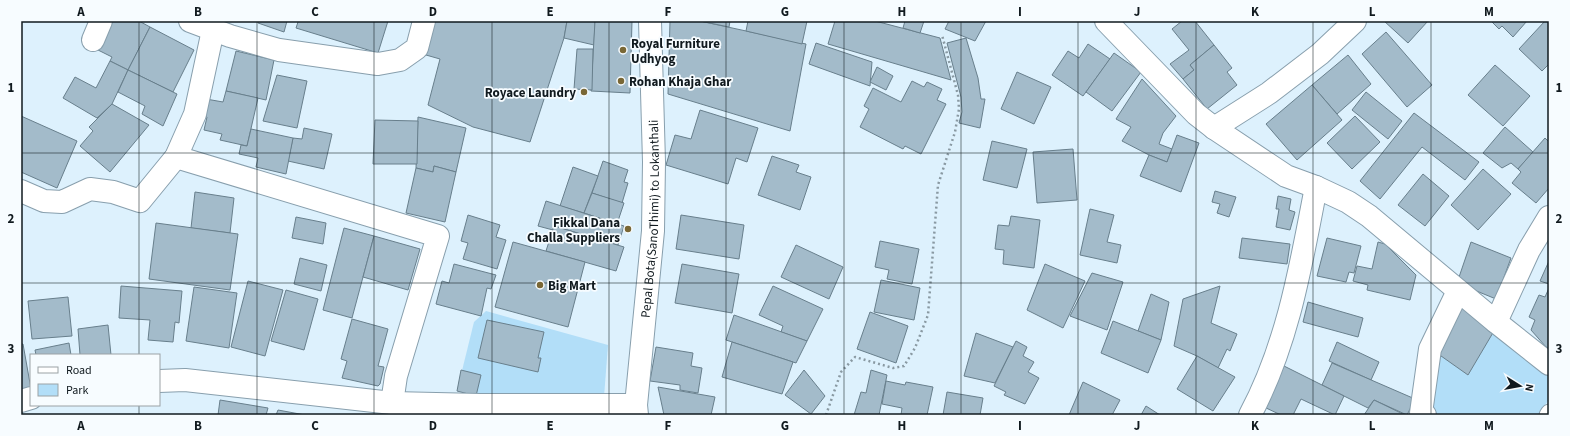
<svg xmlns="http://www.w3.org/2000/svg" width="1570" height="436" viewBox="0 0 1570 436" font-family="'Source Sans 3',sans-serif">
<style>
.green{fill:#b2def8}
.building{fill:#a3bbca;stroke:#687f8c}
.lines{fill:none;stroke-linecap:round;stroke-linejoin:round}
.lane-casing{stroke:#889fad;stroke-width:17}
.street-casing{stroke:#889fad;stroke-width:24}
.secondary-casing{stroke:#889fad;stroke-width:24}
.path{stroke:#8999a2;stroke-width:2.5;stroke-dasharray:2 3;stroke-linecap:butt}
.lane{stroke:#fff;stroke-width:15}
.street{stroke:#fff;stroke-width:22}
.secondary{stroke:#fff;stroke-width:22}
.grid{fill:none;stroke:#111a1f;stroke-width:1;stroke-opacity:0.55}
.poi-dot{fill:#796735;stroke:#f7fcff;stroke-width:1.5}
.labels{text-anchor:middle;stroke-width:3.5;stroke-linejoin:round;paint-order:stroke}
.poi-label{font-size:13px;font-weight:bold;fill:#111a1f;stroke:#f7fcff;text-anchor:start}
.street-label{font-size:13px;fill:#111a1f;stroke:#f7fcff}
.neatline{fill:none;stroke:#111a1f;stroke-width:1.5}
.grid-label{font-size:13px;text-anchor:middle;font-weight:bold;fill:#111a1f}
</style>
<rect width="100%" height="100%" fill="#ddf1fd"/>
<g class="green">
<polygon points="486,311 608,345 604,397 476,396 457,391 474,322"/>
<polygon points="1494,331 1549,374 1549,399 1539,415 1436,415 1425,409 1434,351 1468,375"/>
</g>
<g class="building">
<polygon points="111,21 139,21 150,27 128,70 110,61 112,57 96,49"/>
<polygon points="259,21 287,21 284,32 258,23"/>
<polygon points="296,21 388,21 378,53 296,28 298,22"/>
<polygon points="435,21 567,21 564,38 530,142 473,127 428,105 440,59 426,55"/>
<polygon points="567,21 595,21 594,45 564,38"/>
<polygon points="595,21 632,21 630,93 591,91"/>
<polygon points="670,21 700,21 806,44 790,131 668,94"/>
<polygon points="700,21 730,21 729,27"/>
<polygon points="748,21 807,21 802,44 746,31"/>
<polygon points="835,21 875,21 940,38 951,80 828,44"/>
<polygon points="905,21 924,21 920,33 903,28"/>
<polygon points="949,21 986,21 975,41 945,29"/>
<polygon points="1182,21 1195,21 1214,45 1190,65 1194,70 1183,79 1170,64 1189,50 1172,29"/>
<polygon points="1384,21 1428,21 1408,43"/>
<polygon points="1491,21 1527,21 1513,37 1502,26 1499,29"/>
<polygon points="1545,21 1549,21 1549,64 1542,71 1519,49"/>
<polygon points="150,27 194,50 173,92 128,70"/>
<polygon points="1386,32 1432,85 1407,107 1362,54"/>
<polygon points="966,38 978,78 981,99 985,99 980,128 959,123 962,112 961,97 947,43"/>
<polygon points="816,43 872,62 870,86 809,64"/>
<polygon points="1088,44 1110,59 1083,96 1052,75 1068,51 1079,58"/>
<polygon points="1214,45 1232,68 1227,72 1237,85 1207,109 1183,79 1194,70 1190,65"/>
<polygon points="577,49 593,49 592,90 574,89"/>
<polygon points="236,51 274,60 266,100 226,91"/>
<polygon points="1114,53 1141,72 1112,111 1086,92"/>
<polygon points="1348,55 1371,84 1337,114 1312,85"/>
<polygon points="110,61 128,70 112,104 97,118 63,98 75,77 96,88"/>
<polygon points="1495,65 1530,96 1503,126 1468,95"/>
<polygon points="877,67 893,76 886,90 870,82"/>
<polygon points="128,70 177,94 163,126 142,114 145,106 118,92"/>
<polygon points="1017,72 1051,87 1034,124 1001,109"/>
<polygon points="277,75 307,81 297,128 263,121"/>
<polygon points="1142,79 1176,116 1163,133 1159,144 1172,149 1167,162 1149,155 1122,141 1131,127 1116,119"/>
<polygon points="912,81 924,87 927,82 942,89 937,100 946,104 921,154 905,146 903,149 860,127 869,109 864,106 873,88 901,102"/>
<polygon points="1312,85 1342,120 1297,160 1266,124"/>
<polygon points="226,91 258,98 247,146 220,140 222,134 204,130 207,117 202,115 206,99 223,102"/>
<polygon points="1366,92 1402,121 1388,139 1352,110"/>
<polygon points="112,104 149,125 110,172 80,146 93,131 89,127"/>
<polygon points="700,110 758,128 747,162 736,158 728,184 666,165 675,135 691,139"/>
<polygon points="1414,113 1479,162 1465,180 1422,147 1380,199 1360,181"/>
<polygon points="21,116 77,141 57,188 21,172"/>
<polygon points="1355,116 1380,142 1352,169 1327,143"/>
<polygon points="418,117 466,128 456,172 434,166 433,172 416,168"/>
<polygon points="375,120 418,121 417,164 373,164"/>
<polygon points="1505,127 1533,152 1518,169 1511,163 1502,168 1483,153"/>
<polygon points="304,128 332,134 324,169 288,161 293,138 302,139"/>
<polygon points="251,129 293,138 286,174 256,167 258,158 239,154 241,145 247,146"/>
<polygon points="1177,135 1199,143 1181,192 1140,176 1149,155 1167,162"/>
<polygon points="1545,138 1549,142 1549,188 1536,203 1512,183 1521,172 1518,169"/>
<polygon points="992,141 1027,149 1017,188 983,180"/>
<polygon points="1073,149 1077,200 1037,203 1033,152"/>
<polygon points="772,156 799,165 796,172 811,177 800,210 758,195"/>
<polygon points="603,161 628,170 624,182 628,183 622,203 592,193"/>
<polygon points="434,166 456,172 445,222 406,213 416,168 433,172"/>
<polygon points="573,167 598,176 584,213 560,206"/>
<polygon points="1483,169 1511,194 1478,230 1451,205"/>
<polygon points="1423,174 1449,196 1425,226 1398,205"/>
<polygon points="1215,191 1236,197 1229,217 1217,213 1220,204 1212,202"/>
<polygon points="195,192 234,198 230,233 191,228"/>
<polygon points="592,193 624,203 617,224 584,213"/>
<polygon points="1278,196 1291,199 1289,210 1295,212 1290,230 1276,227 1279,209 1276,209"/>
<polygon points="546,201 624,226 618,245 554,226 553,230 538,226"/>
<polygon points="1090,209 1114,215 1107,242 1121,245 1117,263 1080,255"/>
<polygon points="468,215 500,225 496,237 506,240 497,269 463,259 468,243 461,241"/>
<polygon points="681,215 744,225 739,259 676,249"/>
<polygon points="1011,216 1040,220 1034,268 1003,264 1004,250 995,249 998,225 1009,226"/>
<polygon points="296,217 326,223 323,244 292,238"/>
<polygon points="156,223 238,234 230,290 149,279"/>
<polygon points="554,226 624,247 616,271 546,251"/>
<polygon points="344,228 374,236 352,318 323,310"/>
<polygon points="374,236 420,249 408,290 363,277"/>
<polygon points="1242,238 1290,244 1287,264 1239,258"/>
<polygon points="1327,238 1361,246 1354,273 1349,272 1346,282 1317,276"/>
<polygon points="880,241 919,249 912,284 887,279 889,270 875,267"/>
<polygon points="513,242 585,262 568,327 495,307"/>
<polygon points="1378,242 1385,244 1416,275 1410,300 1367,290 1368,285 1353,281 1357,266 1372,269"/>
<polygon points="1471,242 1511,258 1496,299 1457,283"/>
<polygon points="796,245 843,267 829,299 781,277"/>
<polygon points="300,258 327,265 321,291 294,284"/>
<polygon points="1549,261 1549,284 1540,281"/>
<polygon points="454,264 496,275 491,289 487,288 481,316 436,304 442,281 449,283"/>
<polygon points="682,264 739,274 732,313 675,303"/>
<polygon points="1045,264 1085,281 1063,328 1027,310"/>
<polygon points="1092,273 1123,282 1107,330 1070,316"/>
<polygon points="881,280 920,288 914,320 874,312"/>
<polygon points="248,281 283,290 265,356 231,347"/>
<polygon points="121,286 182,291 179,323 175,322 173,342 148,340 150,320 119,318"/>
<polygon points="773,286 823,309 807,341 781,332 783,326 759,315"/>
<polygon points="1220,286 1211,323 1237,334 1230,351 1227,349 1218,368 1197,356 1174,346 1183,299"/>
<polygon points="194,287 237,293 229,348 186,341"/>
<polygon points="1549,288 1549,348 1546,347 1531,330 1535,320 1529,317 1539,295 1545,297"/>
<polygon points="286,290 318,299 304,350 271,341"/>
<polygon points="1151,294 1169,302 1161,340 1138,331"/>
<polygon points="68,297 72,336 32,339 28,301"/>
<polygon points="1308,302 1363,318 1358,337 1303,322"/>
<polygon points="1461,307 1494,331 1468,375 1434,351"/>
<polygon points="870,312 908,326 896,363 857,349"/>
<polygon points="734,315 807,341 796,363 726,340"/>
<polygon points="352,319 388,329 378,366 384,367 380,384 378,386 342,378 347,361 341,359"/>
<polygon points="487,320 544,332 538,358 541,358 538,372 478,358"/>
<polygon points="1113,321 1161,340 1148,373 1101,353"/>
<polygon points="108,325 111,355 80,355 78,329"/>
<polygon points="976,333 1013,347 995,383 964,376"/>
<polygon points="1016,341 1027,347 1023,356 1034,362 1028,372 1039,378 1025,404 1004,395 1006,392 994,386"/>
<polygon points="732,342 793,362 782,394 722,377"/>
<polygon points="1337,342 1379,362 1371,380 1329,361"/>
<polygon points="69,343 71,355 36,355 35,350"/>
<polygon points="21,344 23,344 31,389 21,397"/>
<polygon points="656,347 693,353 691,366 702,368 698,393 680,390 680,385 650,381"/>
<polygon points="1197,356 1235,377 1213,411 1177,389"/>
<polygon points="1332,363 1415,399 1407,415 1374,400 1368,408 1322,385"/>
<polygon points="1284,366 1344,396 1335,415 1301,399 1293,415 1281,415 1264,407"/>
<polygon points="461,370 481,375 476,396 457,391"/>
<polygon points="804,370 825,396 811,414 785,395"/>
<polygon points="871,370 887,375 879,415 854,415 861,392 866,393"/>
<polygon points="886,381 905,385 906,382 933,387 927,415 901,415 902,408 882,404"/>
<polygon points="1083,382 1120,400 1112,415 1069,415"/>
<polygon points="658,387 715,397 711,415 664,415"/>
<polygon points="947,392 983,398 980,415 943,415"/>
<polygon points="220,400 268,408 266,415 218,415"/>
<polygon points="1374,400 1405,415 1364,415"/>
<polygon points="1146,406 1160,415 1141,415"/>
<polygon points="278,410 305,415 276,415"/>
</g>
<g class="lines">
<defs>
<polyline id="lane" points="1547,415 1549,412"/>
<g id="street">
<polyline points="190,21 230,36 279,50 378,64 400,60 417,48 424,21"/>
<polyline points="1106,21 1196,114 1214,128 1286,176 1316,187 1348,202 1369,216 1496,322 1549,364"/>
<polyline points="93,40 101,21"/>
<polyline points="1214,128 1269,93 1320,54 1355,21"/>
<polyline points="176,157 438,236 396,376 392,403"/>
<polyline points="21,191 44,201 62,202 90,189 113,192 140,201 176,157 195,114 213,30"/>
<polyline points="1496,322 1529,250 1549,217"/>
<polyline points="159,381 185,380 392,403 480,405 636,405"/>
<polyline points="21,401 31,398"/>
<path d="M 1250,415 C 1288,344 1301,265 1316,187"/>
<polyline points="1425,415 1421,413 1430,349 1458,291"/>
</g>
<g id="secondary">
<path id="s1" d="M 637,415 L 636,405 L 653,231 L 654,162 L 650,21"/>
</g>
</defs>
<use href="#lane" class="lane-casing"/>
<use href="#street" class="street-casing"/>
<use href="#secondary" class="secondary-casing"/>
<polyline class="path" points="826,415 841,372 855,357 893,368 904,366 915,348 928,315 938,185 955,132 959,109 958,95 942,35"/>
<use href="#lane" class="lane"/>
<use href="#street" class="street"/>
<use href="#secondary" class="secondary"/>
</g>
<path class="grid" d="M 139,21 L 139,355M 257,21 L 257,415M 374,21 L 374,415M 492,21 L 492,415M 609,21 L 609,415M 726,21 L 726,415M 844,21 L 844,415M 961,21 L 961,415M 1078,21 L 1078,415M 1196,21 L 1196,415M 1313,21 L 1313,415M 1431,21 L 1431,415M 21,153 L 1549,153M 21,283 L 1549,283M 139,405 L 139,415"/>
<g class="poi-dot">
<circle cx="623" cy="50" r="4"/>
<circle cx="621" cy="81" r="4"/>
<circle cx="584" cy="92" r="4"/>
<circle cx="628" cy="229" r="4"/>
<circle cx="540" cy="285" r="4"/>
</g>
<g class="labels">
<g class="poi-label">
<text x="631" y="48">Royal Furniture<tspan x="631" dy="15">Udhyog</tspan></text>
<text x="629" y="86">Rohan Khaja Ghar</text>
<text x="576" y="97" text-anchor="end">Royace Laundry</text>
<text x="620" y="227" text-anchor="end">Fikkal Dana<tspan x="620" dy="15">Challa Suppliers</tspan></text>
<text x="548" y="290">Big Mart</text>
</g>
<g class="street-label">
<text dy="5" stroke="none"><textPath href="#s1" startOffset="197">Pepal Bota(SanoThimi) to Lokanthali</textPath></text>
</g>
</g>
<rect width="1570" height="436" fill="none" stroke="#f7fcff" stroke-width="44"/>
<rect x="30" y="354" width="130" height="52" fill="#f7fcff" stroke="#9ba2a5"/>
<rect x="38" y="367" width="20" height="6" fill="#ffffff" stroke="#9ba2a5"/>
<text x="66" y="374" font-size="12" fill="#111a1f">Road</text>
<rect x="38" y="384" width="20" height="12" fill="#b2def8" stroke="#9ba2a5"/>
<text x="66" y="394" font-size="12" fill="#111a1f">Park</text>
<g transform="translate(1520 386) rotate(101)" stroke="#f7fcff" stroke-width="3" paint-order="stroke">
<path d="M0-3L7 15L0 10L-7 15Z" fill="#111a1f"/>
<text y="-6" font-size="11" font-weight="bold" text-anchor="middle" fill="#111a1f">N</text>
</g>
<rect x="22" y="22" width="1526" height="392" class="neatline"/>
<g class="grid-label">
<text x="81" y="16">A</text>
<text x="198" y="16">B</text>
<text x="315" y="16">C</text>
<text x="433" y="16">D</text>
<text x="550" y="16">E</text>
<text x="668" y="16">F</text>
<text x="785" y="16">G</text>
<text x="902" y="16">H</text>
<text x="1020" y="16">I</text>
<text x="1137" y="16">J</text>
<text x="1255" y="16">K</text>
<text x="1372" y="16">L</text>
<text x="1489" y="16">M</text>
<text x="11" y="92">1</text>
<text x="1559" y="92">1</text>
<text x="11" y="223">2</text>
<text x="1559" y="223">2</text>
<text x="11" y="353">3</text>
<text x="1559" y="353">3</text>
<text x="81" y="430">A</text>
<text x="198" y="430">B</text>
<text x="315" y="430">C</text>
<text x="433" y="430">D</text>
<text x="550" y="430">E</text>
<text x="668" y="430">F</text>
<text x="785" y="430">G</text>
<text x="902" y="430">H</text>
<text x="1020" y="430">I</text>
<text x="1137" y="430">J</text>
<text x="1255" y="430">K</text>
<text x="1372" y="430">L</text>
<text x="1489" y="430">M</text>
</g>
</svg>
